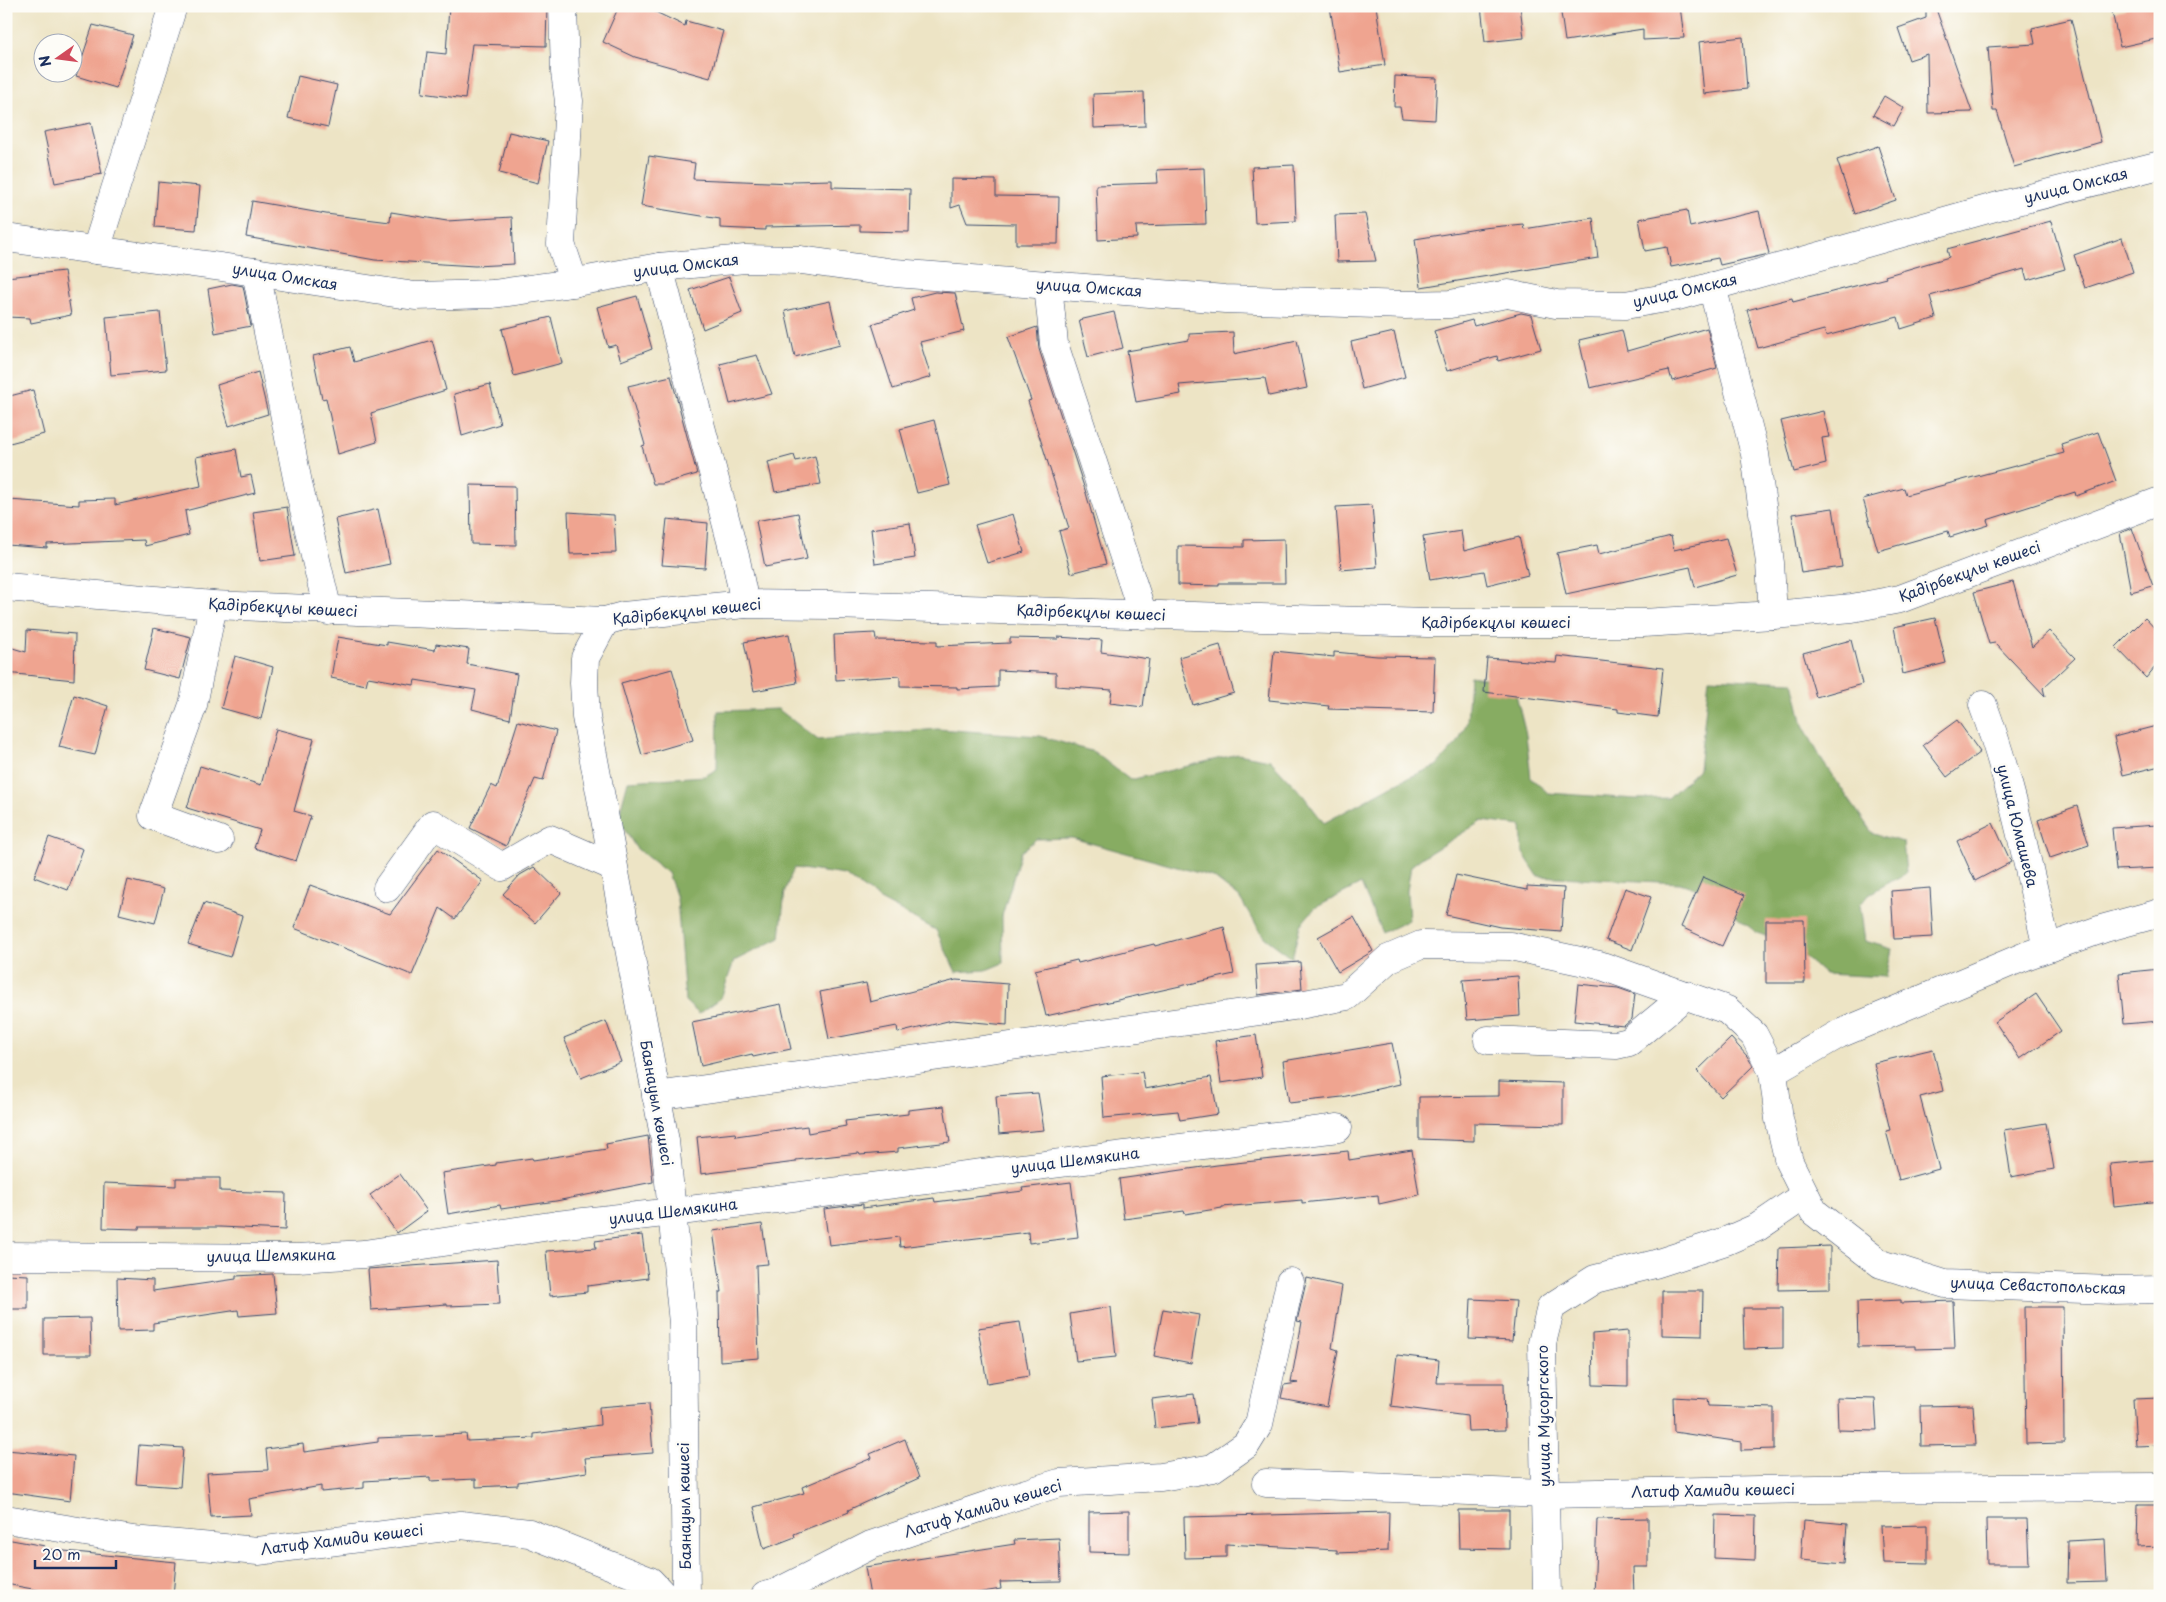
<svg xmlns="http://www.w3.org/2000/svg" width="2166" height="1602" viewBox="0 0 2166 1602" font-family="'Playpen Sans',sans-serif">
<style>
.forest{fill:#87ac62;stroke:#516e60}
.building{fill:#efa490}
.lines{fill:none;stroke-linecap:round;stroke-linejoin:round}
.minor-casing{stroke:#3a4a6d;stroke-width:29}
.minor{stroke:#fff;stroke-width:28}
.labels{text-anchor:middle;stroke-width:5;stroke-linejoin:round;paint-order:stroke}
.street-label{font-size:15px;fill:#1b2f5e;stroke:#fdfcf7}
</style>
<rect width="100%" height="100%" fill="#fdfcf7"/>
<filter id="ink" filterUnits="userSpaceOnUse"><feTurbulence type="fractalNoise" baseFrequency=".02" numOctaves="2"/><feDisplacementMap in="SourceGraphic" scale="10" xChannelSelector="R" yChannelSelector="G"/><feConvolveMatrix kernelMatrix="1 2 1 2 8 2 1 2 1" color-interpolation-filters="sRGB"/></filter>
<filter id="wash" filterUnits="userSpaceOnUse"><feTurbulence type="fractalNoise" baseFrequency=".0096" numOctaves="4" result="noise"/><feDisplacementMap in="SourceGraphic" scale="20" xChannelSelector="R" yChannelSelector="G"/><feGaussianBlur stdDeviation="1.12" result="paint"/><feColorMatrix in="noise" values="0 0 0 0 0 0 0 0 0 0 0 0 0 0 0 0 0 1.4 0 .05"/><feComposite in="paint" operator="in"/></filter>
<g filter="url(#wash)">
<rect width="100%" height="100%" fill="#ede4c5"/>
<polygon class="forest" points="1470,676 1513,682 1526,735 1531,778 1548,793 1636,799 1668,798 1699,769 1709,678 1793,682 1803,725 1823,762 1873,834 1903,842 1906,873 1869,894 1860,905 1865,941 1892,949 1886,977 1824,974 1797,950 1756,932 1701,890 1680,883 1538,876 1523,853 1521,826 1482,821 1423,857 1411,866 1407,891 1409,920 1382,933 1361,884 1315,908 1300,925 1292,958 1264,937 1239,897 1213,877 1072,838 1036,839 1021,852 1002,916 1003,963 986,970 956,972 936,930 880,900 845,875 794,868 785,890 780,938 734,961 721,998 699,1014 685,1001 677,898 668,873 636,848 618,819 628,781 705,776 717,769 718,711 778,709 818,740 937,729 1040,736 1094,752 1130,780 1238,754 1270,760 1302,794 1324,823 1403,780 1436,766 1458,742 1467,722"/>
<g id="blocks">
<g class="building">
<polygon points="449,6 547,6 546,46 472,44 465,99 422,93 427,52 446,54"/>
<polygon points="619,6 643,6 685,26 686,21 723,31 710,78 635,57 603,42"/>
<polygon points="1330,6 1376,6 1385,65 1340,72"/>
<polygon points="1481,6 1520,6 1524,38 1485,42"/>
<polygon points="1560,6 1680,6 1684,38 1643,40 1643,29 1565,41"/>
<polygon points="1926,6 1935,6 1972,112 1928,113 1927,54 1909,60 1898,28 1926,18"/>
<polygon points="2137,6 2160,6 2160,38 2120,47 2112,12"/>
<polygon points="2071,19 2101,142 2014,167 1997,111 1993,111 1988,47 2035,44 2032,28"/>
<polygon points="93,25 133,35 116,88 76,76"/>
<polygon points="1743,37 1747,89 1704,94 1699,42"/>
<polygon points="298,76 337,85 328,127 288,118"/>
<polygon points="1395,76 1437,78 1435,120 1402,118 1400,107 1394,107"/>
<polygon points="1144,92 1145,126 1094,128 1093,94"/>
<polygon points="1884,96 1904,108 1894,126 1873,115"/>
<polygon points="91,123 102,174 55,183 44,132"/>
<polygon points="509,132 548,141 538,183 499,173"/>
<polygon points="1878,146 1896,200 1855,214 1837,160"/>
<polygon points="649,156 695,163 693,179 792,183 792,181 832,180 832,187 910,189 909,232 860,231 860,225 765,227 765,230 720,228 720,219 641,206"/>
<polygon points="1294,165 1296,221 1255,223 1252,167"/>
<polygon points="1204,168 1206,224 1136,226 1137,238 1098,240 1096,185 1158,183 1157,170"/>
<polygon points="951,179 996,180 996,196 1059,197 1058,244 1016,244 1016,224 967,223 960,205 951,208"/>
<polygon points="158,182 200,186 196,230 155,227"/>
<polygon points="252,201 326,214 390,222 391,212 447,221 512,217 514,264 475,266 375,260 246,237"/>
<polygon points="1687,210 1690,227 1759,211 1769,254 1720,265 1718,258 1671,267 1667,247 1645,251 1639,219"/>
<polygon points="1365,214 1376,261 1337,262 1335,215"/>
<polygon points="1593,218 1598,258 1421,287 1415,239 1483,228 1523,224 1524,229"/>
<polygon points="2051,221 2065,269 2027,280 2024,269 1930,296 1936,318 1901,329 1898,317 1826,336 1824,330 1758,348 1747,310 1792,298 1793,302 1886,278 1885,276 1949,257 1947,249"/>
<polygon points="2122,238 2133,272 2085,288 2074,255"/>
<polygon points="64,271 71,315 31,323 30,318 6,317 6,277"/>
<polygon points="729,277 742,313 703,329 690,290"/>
<polygon points="232,284 243,286 251,326 215,333 208,289"/>
<polygon points="935,292 955,293 964,331 920,342 931,377 893,389 872,324 914,310 911,298"/>
<polygon points="637,296 652,349 621,361 616,345 608,347 597,307"/>
<polygon points="830,301 840,345 795,357 785,311"/>
<polygon points="160,312 166,370 111,375 106,317"/>
<polygon points="1114,312 1123,348 1088,357 1079,320"/>
<polygon points="1521,313 1531,315 1541,349 1498,361 1497,356 1447,371 1434,331 1472,320 1474,326"/>
<polygon points="551,317 562,363 514,376 502,329"/>
<polygon points="1037,327 1039,349 1086,493 1106,564 1071,573 1059,531 1069,528 1028,401 1031,400 1008,337"/>
<polygon points="1707,328 1717,368 1672,381 1669,370 1590,388 1579,340 1622,330 1627,351"/>
<polygon points="1233,332 1234,354 1297,340 1307,388 1269,396 1265,378 1179,385 1181,394 1136,402 1127,351 1189,340 1189,334"/>
<polygon points="1394,332 1405,377 1362,389 1351,342"/>
<polygon points="432,340 446,390 371,413 377,442 338,454 326,398 322,399 313,356 350,347 354,362"/>
<polygon points="757,355 772,394 730,404 720,364"/>
<polygon points="258,372 268,414 229,426 217,385"/>
<polygon points="671,376 697,474 662,484 653,484 642,446 645,445 628,386"/>
<polygon points="490,384 500,424 462,436 454,394"/>
<polygon points="33,390 44,434 6,444 6,397"/>
<polygon points="1823,411 1829,437 1822,438 1826,464 1794,472 1781,421"/>
<polygon points="934,420 950,485 917,493 900,429"/>
<polygon points="2098,432 2116,481 2076,496 2075,492 1987,520 1989,525 1950,537 1948,531 1878,551 1863,499 1904,488 1906,495 2064,453 2061,444"/>
<polygon points="236,449 241,477 251,475 255,493 185,511 189,535 145,546 144,540 47,544 47,548 7,545 9,500 79,505 79,500 115,499 115,505 201,486 196,457"/>
<polygon points="794,455 796,461 815,456 821,484 775,492 768,462"/>
<polygon points="470,485 515,486 516,545 471,544"/>
<polygon points="1372,505 1377,567 1341,570 1336,507"/>
<polygon points="287,507 295,556 260,561 253,512"/>
<polygon points="1833,508 1842,567 1801,573 1792,514"/>
<polygon points="378,509 390,564 346,573 335,519"/>
<polygon points="568,512 614,515 616,553 570,554"/>
<polygon points="798,513 807,559 765,567 756,521"/>
<polygon points="1013,514 1024,552 987,563 975,525"/>
<polygon points="667,519 708,523 705,568 662,565"/>
<polygon points="910,523 915,558 875,564 871,529"/>
<polygon points="2132,528 2153,586 2131,592 2120,533"/>
<polygon points="1461,531 1464,551 1519,537 1528,575 1487,585 1484,571 1430,580 1423,537"/>
<polygon points="1671,536 1674,550 1726,538 1737,575 1695,587 1690,567 1566,594 1557,553 1597,545 1599,554"/>
<polygon points="1284,539 1285,583 1219,583 1219,586 1178,585 1178,546 1244,547 1244,540"/>
<polygon points="2013,582 2032,647 2049,631 2075,658 2043,688 2045,696 1995,643 1989,644 1974,592"/>
<polygon points="1935,618 1946,663 1903,674 1894,627"/>
<polygon points="2145,618 2160,634 2160,661 2146,678 2116,647"/>
<polygon points="154,628 191,637 180,679 144,670"/>
<polygon points="27,630 75,634 74,680 6,673 6,646 26,652"/>
<polygon points="875,633 876,640 937,641 937,646 1010,643 1010,638 1058,639 1058,637 1102,640 1101,652 1149,659 1143,707 1110,703 1112,690 1056,686 1056,673 998,670 998,687 957,689 957,687 900,686 900,676 836,680 834,635"/>
<polygon points="789,634 797,683 754,691 744,642"/>
<polygon points="338,637 387,645 387,642 435,650 436,644 469,649 467,664 517,674 510,719 472,709 476,690 415,680 414,685 368,677 366,685 331,678"/>
<polygon points="1851,640 1862,684 1816,697 1803,653"/>
<polygon points="1220,645 1234,693 1193,705 1179,657"/>
<polygon points="1274,651 1334,657 1334,652 1377,656 1435,657 1433,712 1328,709 1329,706 1269,700"/>
<polygon points="235,656 273,667 261,719 221,708"/>
<polygon points="1557,656 1663,668 1658,717 1618,712 1618,709 1484,692 1487,658 1556,663"/>
<polygon points="672,669 693,740 642,755 621,683"/>
<polygon points="74,695 108,706 95,755 59,747"/>
<polygon points="1957,720 1980,752 1947,777 1923,745"/>
<polygon points="518,721 556,731 543,781 535,779 506,846 470,828 491,785 497,788"/>
<polygon points="2160,725 2160,766 2123,775 2114,737"/>
<polygon points="276,729 314,739 294,811 311,816 296,861 254,848 260,830 187,808 200,766 261,785"/>
<polygon points="2077,806 2089,845 2050,858 2038,820"/>
<polygon points="1993,823 2011,862 1975,881 1957,841"/>
<polygon points="2157,825 2160,868 2116,870 2112,828"/>
<polygon points="49,837 83,849 68,890 34,877"/>
<polygon points="438,849 483,881 455,919 440,908 412,975 294,928 310,885 390,914"/>
<polygon points="534,867 561,893 535,923 503,894 520,875"/>
<polygon points="1456,875 1527,890 1527,886 1564,888 1561,932 1500,927 1446,915"/>
<polygon points="1703,877 1745,895 1722,946 1681,927"/>
<polygon points="128,880 164,889 155,923 119,914"/>
<polygon points="1625,888 1651,897 1632,950 1606,940"/>
<polygon points="1930,888 1933,937 1894,939 1891,891"/>
<polygon points="204,903 242,916 230,957 188,944"/>
<polygon points="1354,917 1373,951 1338,972 1318,937"/>
<polygon points="1766,920 1804,920 1805,983 1766,983"/>
<polygon points="1224,927 1234,974 1046,1016 1035,970 1077,960 1078,963 1154,944 1155,946"/>
<polygon points="1300,962 1302,989 1258,995 1256,965"/>
<polygon points="2160,969 2160,1021 2124,1024 2119,973"/>
<polygon points="1518,976 1520,1016 1467,1020 1463,980"/>
<polygon points="956,980 1008,984 1007,1025 952,1020 898,1033 897,1026 829,1039 820,992 866,983 870,1002"/>
<polygon points="1578,984 1618,988 1635,994 1632,1019 1624,1026 1574,1021"/>
<polygon points="2036,994 2061,1031 2020,1059 1995,1022"/>
<polygon points="781,1004 791,1049 753,1057 752,1054 701,1066 692,1022"/>
<polygon points="606,1021 621,1062 581,1078 564,1038"/>
<polygon points="1256,1035 1262,1077 1221,1083 1215,1041"/>
<polygon points="1731,1038 1747,1056 1753,1066 1721,1097 1697,1071"/>
<polygon points="1392,1043 1400,1084 1342,1097 1289,1103 1283,1061"/>
<polygon points="1933,1049 1943,1091 1920,1097 1939,1169 1899,1180 1886,1131 1890,1130 1874,1063"/>
<polygon points="1142,1072 1145,1089 1211,1077 1218,1114 1180,1120 1178,1111 1104,1118 1101,1076"/>
<polygon points="1499,1081 1563,1083 1563,1125 1474,1123 1474,1141 1419,1139 1419,1097 1499,1096"/>
<polygon points="1038,1093 1044,1130 999,1134 996,1096"/>
<polygon points="944,1106 950,1142 898,1148 898,1152 860,1155 859,1153 796,1160 796,1162 701,1174 697,1137 735,1133 736,1136 807,1126 808,1133 846,1126 845,1121 908,1114 908,1110"/>
<polygon points="2046,1123 2054,1169 2011,1177 2004,1130"/>
<polygon points="648,1136 653,1182 556,1201 501,1209 500,1205 448,1214 442,1173 496,1165 496,1163 532,1158 533,1160 607,1149 606,1144"/>
<polygon points="1412,1150 1419,1195 1379,1204 1378,1195 1302,1203 1302,1200 1222,1207 1222,1208 1185,1214 1184,1211 1124,1219 1119,1179 1217,1165 1348,1151 1349,1160"/>
<polygon points="2156,1160 2160,1201 2114,1206 2110,1164"/>
<polygon points="400,1174 427,1211 397,1233 370,1195"/>
<polygon points="176,1178 220,1178 220,1191 286,1193 285,1230 220,1227 139,1227 139,1229 103,1228 104,1183 176,1186"/>
<polygon points="1071,1182 1078,1237 1029,1243 1028,1232 900,1247 899,1237 829,1245 824,1209 863,1204 863,1208 934,1198 935,1202 1023,1191 1022,1188"/>
<polygon points="762,1224 768,1264 756,1265 759,1358 720,1361 719,1292 722,1292 713,1231"/>
<polygon points="642,1235 648,1278 587,1286 587,1292 550,1296 546,1251 596,1248 595,1241"/>
<polygon points="1830,1246 1830,1289 1778,1290 1779,1248"/>
<polygon points="497,1260 500,1304 447,1306 447,1304 371,1310 368,1269"/>
<polygon points="6,1274 28,1275 28,1309 6,1309"/>
<polygon points="273,1274 277,1313 239,1316 238,1310 153,1323 153,1330 118,1331 117,1278 153,1280 153,1291 236,1279 236,1276"/>
<polygon points="1307,1278 1342,1286 1332,1348 1338,1350 1327,1407 1281,1398 1284,1385 1298,1383 1291,1382 1302,1322 1297,1321"/>
<polygon points="1662,1291 1703,1291 1702,1336 1662,1335"/>
<polygon points="1471,1299 1516,1301 1512,1341 1469,1339"/>
<polygon points="1901,1300 1901,1303 1953,1301 1955,1348 1915,1349 1915,1346 1858,1347 1857,1302"/>
<polygon points="1111,1307 1116,1357 1076,1361 1070,1314"/>
<polygon points="2024,1307 2063,1307 2064,1443 2026,1444"/>
<polygon points="1743,1308 1783,1308 1783,1348 1744,1349"/>
<polygon points="1163,1309 1199,1315 1191,1363 1154,1356"/>
<polygon points="90,1318 91,1355 44,1355 44,1319"/>
<polygon points="1020,1322 1029,1376 987,1383 978,1328"/>
<polygon points="1628,1331 1628,1386 1593,1385 1592,1334"/>
<polygon points="1397,1355 1439,1360 1437,1383 1504,1383 1505,1430 1468,1431 1467,1416 1391,1406"/>
<polygon points="1194,1394 1198,1423 1155,1428 1152,1399"/>
<polygon points="1673,1397 1707,1399 1708,1406 1774,1408 1774,1449 1741,1450 1741,1442 1674,1432"/>
<polygon points="1837,1398 1875,1399 1877,1431 1838,1430"/>
<polygon points="2160,1398 2160,1445 2136,1446 2133,1399"/>
<polygon points="649,1403 653,1453 585,1458 587,1472 518,1482 518,1485 476,1487 476,1479 430,1481 430,1477 364,1481 364,1488 321,1492 321,1486 249,1499 251,1515 211,1517 207,1473 268,1470 266,1449 303,1444 304,1452 378,1442 378,1438 466,1434 467,1441 534,1438 534,1434 600,1425 599,1407"/>
<polygon points="1973,1405 1976,1445 1921,1446 1920,1406"/>
<polygon points="905,1439 919,1478 848,1510 849,1512 794,1534 795,1537 764,1549 754,1507 804,1493 802,1487 872,1458 870,1454"/>
<polygon points="139,1445 183,1448 180,1487 136,1484"/>
<polygon points="6,1450 74,1456 70,1501 6,1492"/>
<polygon points="2138,1505 2160,1505 2160,1546 2137,1547"/>
<polygon points="1458,1510 1509,1510 1509,1549 1459,1548"/>
<polygon points="1129,1511 1129,1553 1089,1552 1089,1512"/>
<polygon points="1389,1512 1388,1551 1337,1553 1337,1550 1226,1544 1226,1557 1185,1558 1184,1517"/>
<polygon points="1715,1515 1756,1516 1755,1560 1714,1558"/>
<polygon points="1648,1518 1648,1567 1633,1567 1634,1596 1594,1596 1597,1519"/>
<polygon points="1986,1519 2027,1519 2029,1564 1987,1564"/>
<polygon points="1804,1520 1847,1524 1844,1564 1801,1560"/>
<polygon points="1928,1525 1928,1564 1883,1563 1881,1526"/>
<polygon points="1059,1538 1061,1581 1000,1582 1001,1589 959,1596 870,1596 865,1567 1015,1544 1014,1540"/>
<polygon points="6,1539 45,1546 44,1549 176,1562 173,1596 117,1596 43,1591 6,1584"/>
<polygon points="2105,1539 2107,1582 2067,1583 2068,1541"/>
</g>
</g>
</g>
<g filter="url(#ink)">
<use href="#blocks" fill-opacity="0" stroke="#3a4a6d" stroke-width="1"/>
<g class="lines">
<defs>
<g id="minor">
<polyline points="563,6 565,72 569,101 561,244 574,283"/>
<polyline points="6,238 221,267 415,296 493,294 565,284 659,267 745,259 801,260 895,273 1225,299 1405,305 1450,304 1508,294 1556,304 1625,305 1678,296 2002,205 2160,165"/>
<polyline points="96,250 173,6"/>
<polyline points="659,267 736,560 745,604"/>
<polyline points="256,272 299,488 328,611"/>
<polyline points="1048,285 1054,344 1143,615"/>
<polyline points="1712,286 1755,454 1770,563 1773,615"/>
<polyline points="6,587 213,605 605,621 623,616 745,604 832,605 1427,623 1643,623 1773,615 1852,608 1900,599 2160,501"/>
<polyline points="213,605 193,705 153,816 219,840"/>
<polyline points="605,621 585,658 584,683 586,717 665,1141 683,1323 686,1596"/>
<path d="M 1983,705 C 2012,783 2028,867 2047,948"/>
<polyline points="387,888 433,824 502,867 550,839 612,866"/>
<polyline points="1488,1040 1616,1045 1629,1042 1686,995"/>
<polyline points="1773,1072 1779,1119 1789,1162 1814,1212 1881,1264 1945,1284 2113,1290 2160,1289"/>
<polyline points="656,1096 1294,1006 1347,996 1388,959 1421,945 1510,946 1599,965 1727,1010 1754,1035 1773,1072 1839,1034 2028,955 2105,928 2160,913"/>
<polyline points="6,1256 298,1258 364,1254 557,1225 673,1212 1338,1128"/>
<polyline points="1266,1483 1545,1494 1817,1489 2160,1487"/>
<polyline points="6,1519 133,1540 258,1551 461,1525 529,1533 650,1581 664,1596"/>
<polyline points="765,1596 776,1593 871,1545 1000,1501 1059,1483 1161,1477 1213,1468 1246,1445 1259,1424 1290,1282"/>
<polyline points="1547,1596 1542,1343 1551,1307 1595,1279 1655,1264 1726,1241 1758,1227 1805,1195"/>
</g>
</defs>
<use href="#minor" class="minor-casing"/>
<use href="#minor" class="minor"/>
</g>
</g>
<g class="labels">
<g class="street-label">
<text transform="translate(2076 186) rotate(-14)" y="5">улица Омская</text>
<text transform="translate(686 266) rotate(-7)" y="5">улица Омская</text>
<text transform="translate(285 277) rotate(9)" y="5">улица Омская</text>
<text transform="translate(1089 288) rotate(4)" y="5">улица Омская</text>
<text transform="translate(1685 291) rotate(-13)" y="5">улица Омская</text>
<text transform="translate(1970 572) rotate(-20)" y="5">Қадірбекұлы көшесі</text>
<text transform="translate(283 608) rotate(3)" y="5">Қадірбекұлы көшесі</text>
<text transform="translate(687 612) rotate(-6)" y="5">Қадірбекұлы көшесі</text>
<text transform="translate(1091 613) rotate(2)" y="5">Қадірбекұлы көшесі</text>
<text x="1496" y="628">Қадірбекұлы көшесі</text>
<text transform="translate(2017 826) rotate(76)" y="5">улица Юмашева</text>
<text transform="translate(656 1103) rotate(80)" y="5">Баянауыл көшесі</text>
<text transform="translate(1075 1161) rotate(-7)" y="5">улица Шемякина</text>
<text transform="translate(673 1212) rotate(-7)" y="5">улица Шемякина</text>
<text transform="translate(271 1256) rotate(-1)" y="5">улица Шемякина</text>
<text transform="translate(2038 1286) rotate(2)" y="5">улица Севастопольская</text>
<text transform="translate(1544 1416) rotate(-91)" y="5">улица Мусоргского</text>
<text transform="translate(1713 1491) rotate(-1)" y="5">Латиф Хамиди көшесі</text>
<text transform="translate(685 1506) rotate(-91)" y="5">Баянауыл көшесі</text>
<text transform="translate(983 1509) rotate(-17)" y="5">Латиф Хамиди көшесі</text>
<text transform="translate(342 1540) rotate(-7)" y="5">Латиф Хамиди көшесі</text>
</g>
</g>
<rect width="2166" height="1602" fill="none" stroke="#fdfcf7" stroke-width="25"/>
<g transform="translate(58 58) rotate(256)"><circle r="24" fill="#fdfcf7" stroke="#a3aaba"/>
<path d="M0-4L9 19L0 12L-9 19Z" fill="#d1495b"/>
<text y="-8" font-size="14" font-weight="bold" text-anchor="middle" fill="#1b2f5e">N</text>
</g>
<path d="M35 1560v8h81v-8" fill="none" stroke="#1b2f5e" stroke-width="2.5"/>
<text x="42" y="1560" font-size="15" fill="#1b2f5e" stroke="#fdfcf7" stroke-width="4" paint-order="stroke">20 m</text>
</svg>
